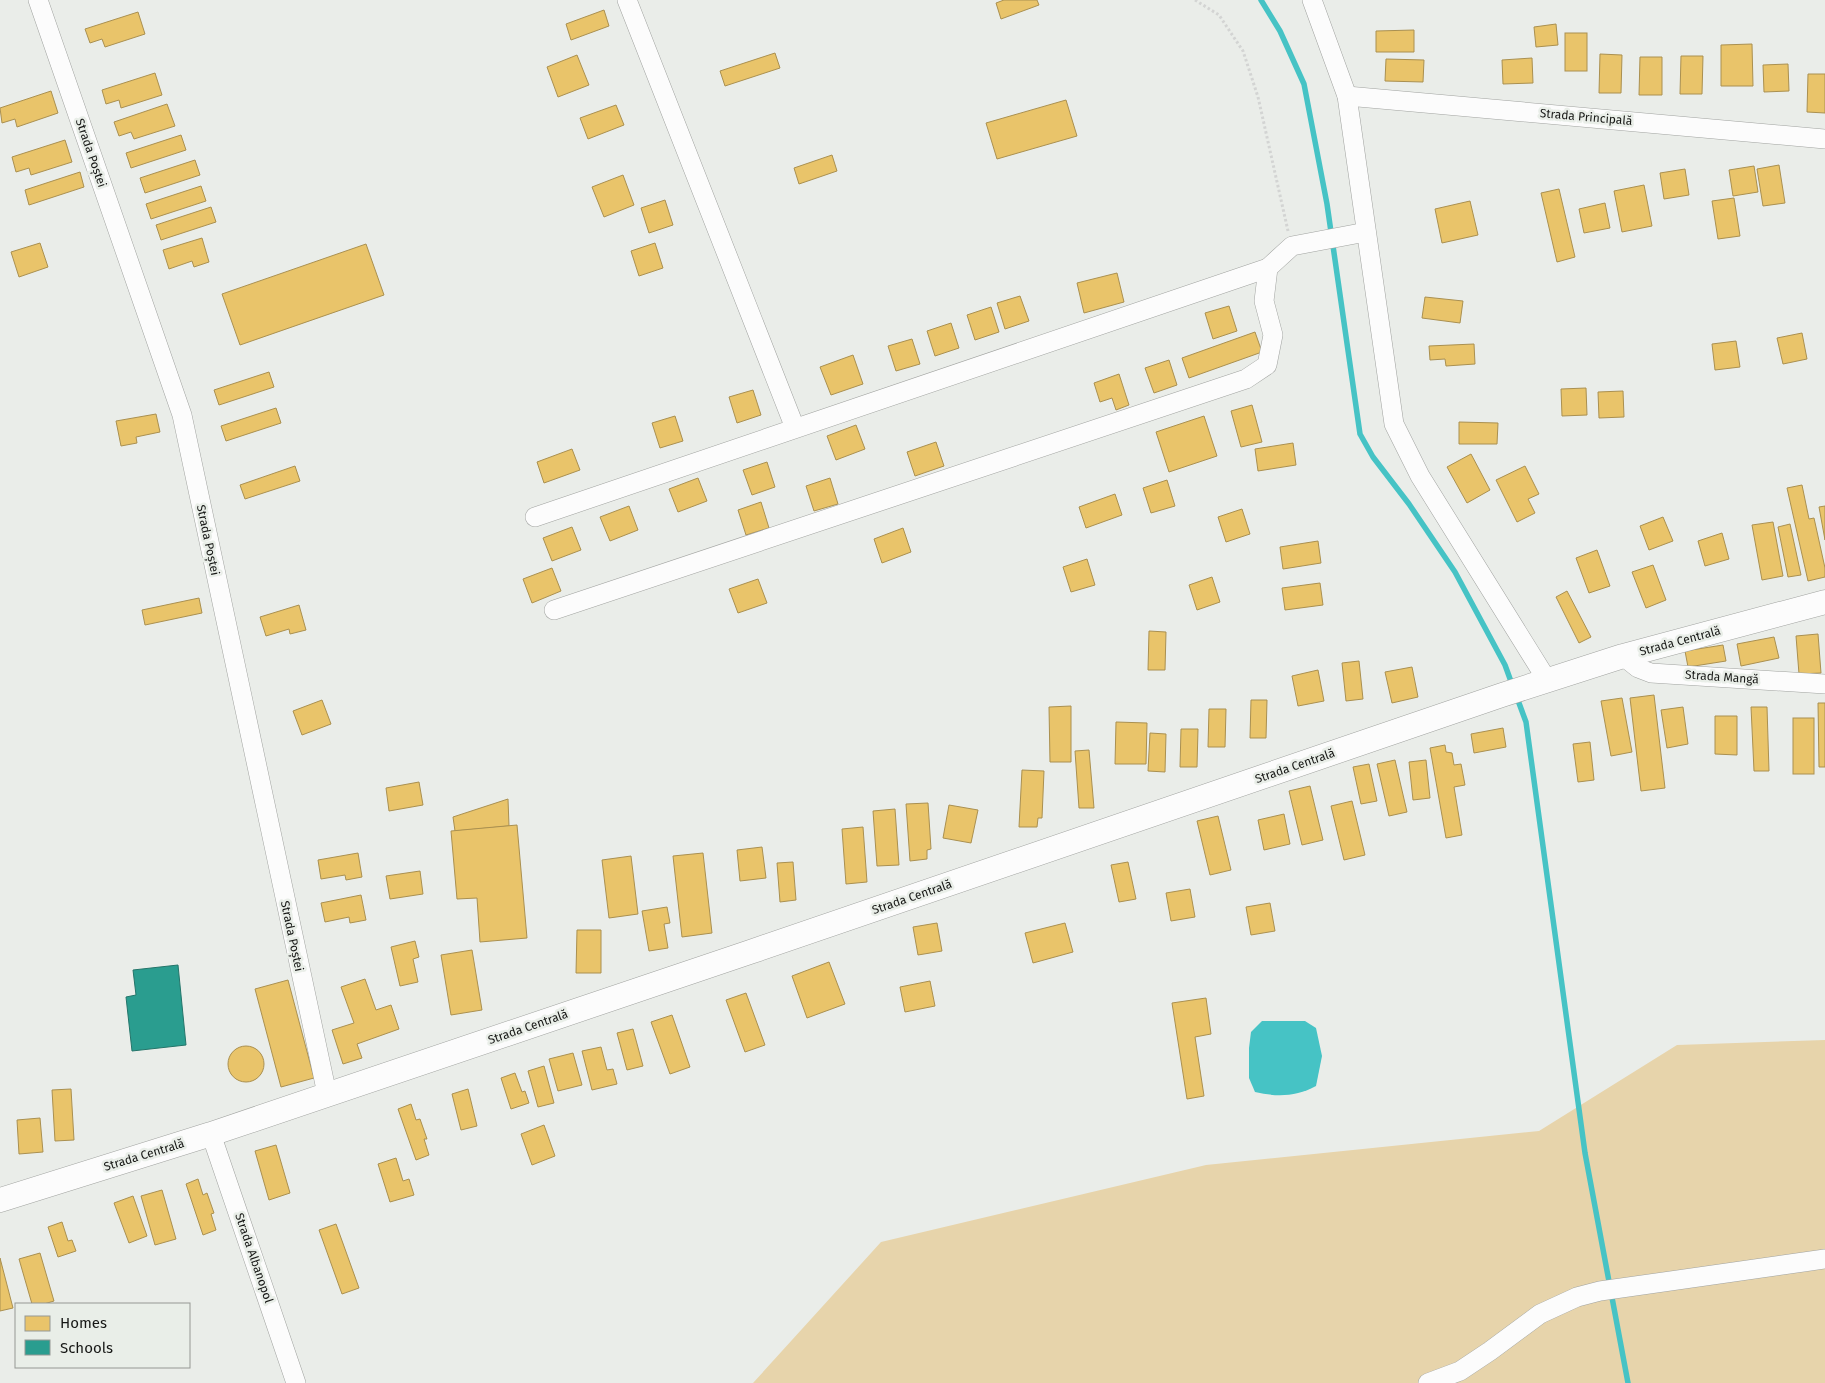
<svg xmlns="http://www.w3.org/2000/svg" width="1825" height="1383" viewBox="0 0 1825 1383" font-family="'Fira Sans',sans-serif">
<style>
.green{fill:#e7d4ab}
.water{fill:#46c3c5}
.homes{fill:#e9c46a;stroke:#aa9050}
.schools{fill:#2a9d8f;stroke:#24756a}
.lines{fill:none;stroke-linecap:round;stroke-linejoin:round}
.stream{stroke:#46c3c5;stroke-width:5.5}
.minor-casing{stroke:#a1a3a0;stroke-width:20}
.major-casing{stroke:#a1a3a0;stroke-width:25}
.path{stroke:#d3d4d3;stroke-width:3;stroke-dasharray:2.5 2.5;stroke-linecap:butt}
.minor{stroke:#fcfcfc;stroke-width:19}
.major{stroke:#fcfcfc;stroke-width:24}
.labels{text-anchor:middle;stroke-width:5;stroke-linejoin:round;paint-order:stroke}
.street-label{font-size:12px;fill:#161715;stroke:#e9eee8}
</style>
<rect width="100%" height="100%" fill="#eaede9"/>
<polygon class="green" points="1825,1040 1825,1383 753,1383 881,1242 1206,1165 1539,1131 1677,1045"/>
<path class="water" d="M 1262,1021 L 1305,1021 L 1316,1028 L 1322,1056 L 1316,1086 C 1296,1097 1276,1097 1255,1092 L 1249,1078 L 1249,1048 L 1251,1032 Z"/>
<g class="homes">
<polygon points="1004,0 1037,0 1039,5 1001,19 996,3"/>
<polygon points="604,10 609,26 571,40 566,24"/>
<polygon points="138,12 145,34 105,47 102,39 90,43 85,29"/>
<polygon points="1556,24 1558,45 1536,47 1534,27"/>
<polygon points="1414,30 1414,52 1376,52 1376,31"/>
<rect x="1565" y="33" width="22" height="38"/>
<polygon points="1752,44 1753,86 1721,86 1721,45"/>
<polygon points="775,53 780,68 725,86 720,71"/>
<polygon points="1600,54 1622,55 1621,93 1599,93"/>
<polygon points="577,55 589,85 558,97 547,67"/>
<polygon points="1681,56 1703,56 1702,94 1680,94"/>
<polygon points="1640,57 1662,57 1662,95 1639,95"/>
<polygon points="1532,58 1533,83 1503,84 1502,60"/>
<polygon points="1386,59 1424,60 1423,82 1385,81"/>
<polygon points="1788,64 1789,91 1764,92 1763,65"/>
<polygon points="155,73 162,95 121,108 119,100 106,104 102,90"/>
<polygon points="1808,74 1825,74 1825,113 1807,112"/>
<polygon points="51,91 58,113 17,127 15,119 2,123 0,108"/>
<polygon points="1066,100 1077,136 997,159 986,123"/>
<polygon points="167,104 175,126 134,139 131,132 119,136 114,122"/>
<polygon points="616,105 624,125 588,139 580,118"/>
<polygon points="181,135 186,150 131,168 126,153"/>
<polygon points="65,140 72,162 31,175 29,168 16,172 12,157"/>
<polygon points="832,155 837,171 799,184 794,168"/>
<polygon points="195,160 200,175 145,193 140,178"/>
<polygon points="1779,165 1785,203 1763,206 1757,169"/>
<polygon points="1754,166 1758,192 1733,196 1729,170"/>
<polygon points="1685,169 1689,195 1664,199 1660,173"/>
<polygon points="80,172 84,187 29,205 25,190"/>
<polygon points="623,175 634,205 604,217 592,187"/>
<polygon points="1644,185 1652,226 1622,232 1614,191"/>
<polygon points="201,186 206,201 151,219 146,204"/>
<polygon points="1559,189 1575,257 1557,262 1541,193"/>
<polygon points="1734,198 1740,236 1718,239 1712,201"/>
<polygon points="665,200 673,225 649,233 641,208"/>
<polygon points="1470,201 1478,235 1442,243 1435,209"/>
<polygon points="1605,203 1610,228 1584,233 1579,209"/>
<polygon points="211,207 216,222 161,240 156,225"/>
<polygon points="202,238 209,262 194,267 192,261 169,269 163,250"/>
<polygon points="40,243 48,267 19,277 11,252"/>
<polygon points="655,243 663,268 639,276 631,251"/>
<polygon points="366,244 384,295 240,345 222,294"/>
<polygon points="1117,273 1124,302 1084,313 1077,283"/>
<polygon points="1020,296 1029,321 1005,329 997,303"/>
<polygon points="1425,297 1463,301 1460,323 1422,318"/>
<polygon points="1229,306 1237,331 1213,339 1205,313"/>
<polygon points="991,307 999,332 975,340 967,315"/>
<polygon points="951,323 959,348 935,356 927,331"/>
<polygon points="1255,332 1262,352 1189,378 1182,358"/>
<polygon points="1802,333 1807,359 1783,364 1777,338"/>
<polygon points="912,339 920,364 896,371 888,346"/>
<polygon points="1736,341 1740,367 1715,370 1712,344"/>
<polygon points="1474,344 1475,364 1446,366 1445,359 1430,360 1429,346"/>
<polygon points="853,355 863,384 831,395 820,367"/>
<polygon points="1169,360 1177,385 1154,393 1145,368"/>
<polygon points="269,372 274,387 219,405 214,390"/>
<polygon points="1119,374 1129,405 1116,410 1112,398 1100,402 1094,383"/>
<polygon points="1586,388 1587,415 1562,416 1561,389"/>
<polygon points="753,390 761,415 737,423 729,397"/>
<polygon points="1623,391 1624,417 1599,418 1598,392"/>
<polygon points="1252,405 1262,442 1241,447 1231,411"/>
<polygon points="276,408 281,423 226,441 221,426"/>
<polygon points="156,414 160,432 136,437 137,443 121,446 116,421"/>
<polygon points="675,416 683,441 660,448 652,423"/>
<polygon points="1204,416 1217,456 1169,472 1156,432"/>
<polygon points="1459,422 1498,423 1497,444 1459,444"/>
<polygon points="856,425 865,449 836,460 827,436"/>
<polygon points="936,442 944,466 915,476 907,452"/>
<polygon points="1293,443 1296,465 1258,471 1255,449"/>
<polygon points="572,449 580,470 544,483 537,462"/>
<polygon points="1471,454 1490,490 1467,503 1447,467"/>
<polygon points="767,462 775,487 752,495 743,470"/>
<polygon points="295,466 300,481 245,499 240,485"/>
<polygon points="1525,466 1539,494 1528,499 1535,513 1517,522 1496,480"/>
<polygon points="698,478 707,501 678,512 669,489"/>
<polygon points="830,478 838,504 814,511 806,486"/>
<polygon points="1167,480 1175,506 1151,513 1143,488"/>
<polygon points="1802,485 1809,519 1814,518 1825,568 1825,577 1808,581 1787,488"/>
<polygon points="1115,494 1122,515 1086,528 1079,507"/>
<polygon points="761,502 769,528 746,535 738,510"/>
<polygon points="629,506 638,530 610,541 600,517"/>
<polygon points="1825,506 1825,540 1819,507"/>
<polygon points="1242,509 1250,534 1226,542 1218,517"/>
<polygon points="1663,517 1673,541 1649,550 1640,526"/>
<polygon points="1773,522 1783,576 1762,580 1752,525"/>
<polygon points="1790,524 1801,575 1788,577 1778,527"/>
<polygon points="572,527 581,550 552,561 543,538"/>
<polygon points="903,528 911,552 882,563 874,539"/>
<polygon points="1722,533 1729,559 1705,566 1698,541"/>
<polygon points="1318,541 1321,563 1283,569 1280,547"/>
<polygon points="1597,550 1610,586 1589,593 1576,558"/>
<polygon points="1087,559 1095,585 1071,592 1063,567"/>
<polygon points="1653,565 1666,600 1646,608 1632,572"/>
<polygon points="552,568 561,591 532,603 523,579"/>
<polygon points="1212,577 1220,602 1197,610 1189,585"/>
<polygon points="758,579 767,603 738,613 729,589"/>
<polygon points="1320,583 1323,605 1285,610 1282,588"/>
<polygon points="1567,591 1591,637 1579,643 1556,597"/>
<polygon points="199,598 202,613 145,625 142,610"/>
<polygon points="299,605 306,630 290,634 289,629 266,636 260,617"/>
<polygon points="1149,631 1166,632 1165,670 1148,670"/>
<polygon points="1818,634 1821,673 1799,674 1796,636"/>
<polygon points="1774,637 1779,658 1741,666 1737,644"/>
<polygon points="1723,645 1726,661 1688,667 1685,651"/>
<polygon points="1359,661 1363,699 1346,701 1342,663"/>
<polygon points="1412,667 1418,697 1392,703 1385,672"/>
<polygon points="1318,670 1324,701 1298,706 1292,676"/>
<polygon points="1654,695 1665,788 1641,791 1630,698"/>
<polygon points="1622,698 1632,752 1611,756 1601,701"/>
<polygon points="322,700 331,724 302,735 293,711"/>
<polygon points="1251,700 1267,700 1266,738 1250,738"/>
<polygon points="1818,703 1825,703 1825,767 1819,767"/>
<polygon points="1071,706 1071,762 1050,762 1049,707"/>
<polygon points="1683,707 1688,744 1667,748 1661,710"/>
<polygon points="1751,707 1767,707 1769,771 1754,771"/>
<polygon points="1209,709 1226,709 1225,747 1208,747"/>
<polygon points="1715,716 1737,716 1737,755 1715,754"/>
<rect x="1793" y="718" width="21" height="56"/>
<polygon points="1116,722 1147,723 1146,764 1115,764"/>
<polygon points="1503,728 1506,747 1474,753 1471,734"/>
<polygon points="1181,729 1198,729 1197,767 1180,767"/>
<polygon points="1150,733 1166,734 1165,772 1148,771"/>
<polygon points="1590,742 1594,780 1578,782 1573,744"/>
<polygon points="1445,745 1446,752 1452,753 1454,765 1461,764 1465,785 1454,787 1462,835 1446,838 1430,748"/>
<polygon points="1089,750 1094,808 1079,808 1075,751"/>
<polygon points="1395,760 1407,812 1389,816 1377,764"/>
<polygon points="1426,760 1430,798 1413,800 1409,762"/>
<polygon points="1369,764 1377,801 1361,804 1353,767"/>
<polygon points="1022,770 1044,771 1042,818 1038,818 1037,827 1019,827"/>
<polygon points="419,782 423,805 389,811 386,788"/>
<polygon points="1310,786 1323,840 1302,845 1289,791"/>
<polygon points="508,799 509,826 455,831 453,817"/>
<polygon points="1352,801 1365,855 1344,860 1331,806"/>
<polygon points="928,803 931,849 927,850 927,859 910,861 906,804"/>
<polygon points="949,805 978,810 971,843 943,838"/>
<polygon points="895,809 899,865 877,866 873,811"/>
<polygon points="1284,814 1290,844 1264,850 1258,820"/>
<polygon points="1218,816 1231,870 1210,875 1197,821"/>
<polygon points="517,825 527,938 480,942 477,898 457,899 451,831"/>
<polygon points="863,827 867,882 846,884 842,829"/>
<polygon points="762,847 766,878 740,881 737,850"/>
<polygon points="358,853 362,877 346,880 345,875 321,879 318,860"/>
<polygon points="703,853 712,933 682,937 673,856"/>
<polygon points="631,856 638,914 609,918 602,860"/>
<polygon points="793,862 796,900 780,902 777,863"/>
<polygon points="1128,862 1136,899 1119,902 1111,865"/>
<polygon points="420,871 423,894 390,899 386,876"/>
<polygon points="1190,889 1195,917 1171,921 1166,893"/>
<polygon points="361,895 366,920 350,923 349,917 325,922 321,903"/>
<polygon points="1270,903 1275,931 1251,935 1246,907"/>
<polygon points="667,907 670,923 664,924 668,948 649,951 642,911"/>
<polygon points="937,923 942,951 918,955 913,927"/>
<polygon points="1065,923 1073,952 1033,963 1025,933"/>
<polygon points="577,930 601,930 601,973 576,973"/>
<polygon points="415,941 419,957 413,959 418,982 400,986 391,947"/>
<polygon points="472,950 482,1010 451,1015 441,955"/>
<polygon points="829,962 845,1004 807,1018 792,976"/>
<polygon points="365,979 376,1010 391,1005 399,1029 357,1044 362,1058 343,1064 332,1030 354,1023 341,987"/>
<polygon points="288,980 314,1078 281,1087 255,989"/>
<polygon points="930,981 935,1006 905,1012 900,987"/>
<polygon points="746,993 765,1045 745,1052 726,1000"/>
<polygon points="1206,998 1211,1034 1195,1037 1204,1096 1187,1099 1172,1003"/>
<polygon points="672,1015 690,1067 670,1074 651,1022"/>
<polygon points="633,1029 643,1066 627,1070 617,1033"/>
<circle cx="246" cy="1064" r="18"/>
<polygon points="601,1047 607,1070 613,1069 617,1084 592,1090 582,1051"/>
<polygon points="573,1053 582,1085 558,1091 549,1059"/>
<polygon points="544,1066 554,1103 538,1107 528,1071"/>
<polygon points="515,1073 522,1092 525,1091 529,1103 511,1109 501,1078"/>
<polygon points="71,1089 74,1140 55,1141 52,1090"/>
<polygon points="468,1089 477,1126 461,1130 452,1094"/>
<polygon points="411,1104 416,1120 420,1119 427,1139 424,1139 429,1155 416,1160 398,1109"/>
<polygon points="40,1118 43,1152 19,1154 17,1120"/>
<polygon points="544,1125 555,1156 532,1165 521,1134"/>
<polygon points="276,1145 290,1193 269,1200 255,1151"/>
<polygon points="396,1158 403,1181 409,1179 414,1195 390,1202 378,1164"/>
<polygon points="198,1179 203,1195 207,1193 214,1213 211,1214 216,1230 203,1235 186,1184"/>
<polygon points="162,1190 176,1239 155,1245 141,1196"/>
<polygon points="133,1196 147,1236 129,1243 114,1203"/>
<polygon points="62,1222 68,1241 72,1240 76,1251 58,1257 48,1227"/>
<polygon points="336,1224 359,1288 342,1294 319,1230"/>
<polygon points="40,1253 54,1301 44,1304 32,1304 19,1259"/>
<polygon points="0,1258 13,1308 0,1311"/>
</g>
<polygon class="schools" points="178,965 186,1045 132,1051 126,997 136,995 133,970"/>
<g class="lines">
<g class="stream">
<polyline points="1261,0 1280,31 1304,84 1327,204 1360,434 1373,457 1409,504 1455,572 1505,665 1513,687"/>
<polyline points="1516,695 1526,722 1585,1153 1628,1383"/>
</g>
<defs>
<g id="minor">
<polyline points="38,0 182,415 327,1094"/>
<polyline points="627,0 795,428"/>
<polyline points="1312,0 1347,96 1394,424 1420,476 1547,680"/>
<polyline points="1347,96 1825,139"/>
<polyline points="535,517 1268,268"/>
<polyline points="554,610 1246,379 1267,365 1273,335 1264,301 1268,268 1292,246 1366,232"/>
<polyline points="1623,656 1638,668 1651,673 1825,684"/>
<polyline points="211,1134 296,1383"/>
<polyline points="1428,1383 1460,1371 1490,1351 1540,1314 1577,1297 1600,1291 1825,1259"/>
</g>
<polyline id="major" points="0,1200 211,1134 750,952 1502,695 1623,656 1825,602"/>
</defs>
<use href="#minor" class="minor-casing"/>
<use href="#major" class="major-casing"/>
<polyline class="path" points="1195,0 1219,15 1243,51 1258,97 1288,231"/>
<use href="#minor" class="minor"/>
<use href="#major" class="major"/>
</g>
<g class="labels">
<g class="street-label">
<text transform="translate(1586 117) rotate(5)" y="4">Strada Principală</text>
<text transform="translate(91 153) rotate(71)" y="4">Strada Poștei</text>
<text transform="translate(208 540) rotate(78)" y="4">Strada Poștei</text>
<text transform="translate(1680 641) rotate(-15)" y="4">Strada Centrală</text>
<text transform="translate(1722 677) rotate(4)" y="4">Strada Mangă</text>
<text transform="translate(1295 766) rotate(-19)" y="4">Strada Centrală</text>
<text transform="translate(912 897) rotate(-19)" y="4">Strada Centrală</text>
<text transform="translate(292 936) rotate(78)" y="4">Strada Poștei</text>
<text transform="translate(528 1027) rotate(-19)" y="4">Strada Centrală</text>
<text transform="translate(144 1155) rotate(-17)" y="4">Strada Centrală</text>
<text transform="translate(254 1258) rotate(71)" y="4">Strada Albanopol</text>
</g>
</g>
<rect x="15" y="1303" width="175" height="65" fill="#e9eee8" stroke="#959894"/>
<rect x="25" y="1316" width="25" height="15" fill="#e9c46a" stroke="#959894"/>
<text x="60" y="1328" font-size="15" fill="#161715">Homes</text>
<rect x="25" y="1340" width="25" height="15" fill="#2a9d8f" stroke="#959894"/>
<text x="60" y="1353" font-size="15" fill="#161715">Schools</text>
</svg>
